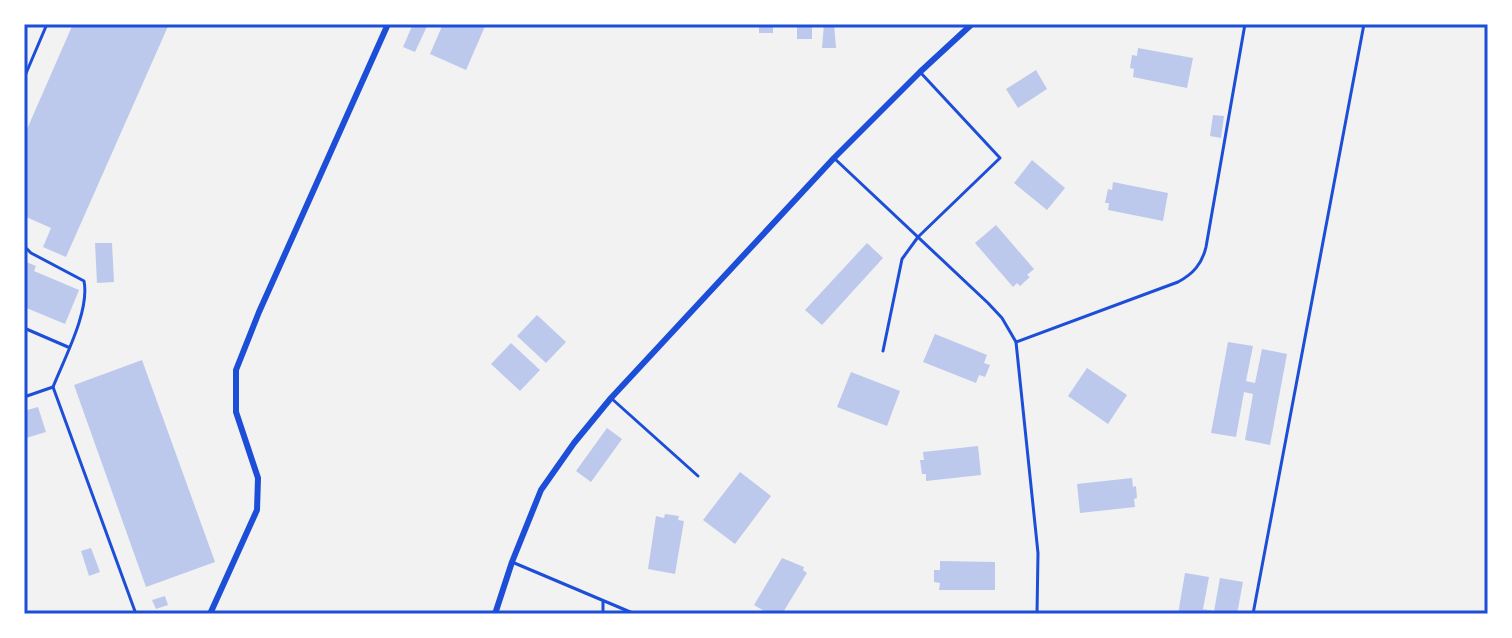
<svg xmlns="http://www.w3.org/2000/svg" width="1512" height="638" viewBox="0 0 1512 638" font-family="Cabin,sans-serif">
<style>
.building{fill:#bdc9ec}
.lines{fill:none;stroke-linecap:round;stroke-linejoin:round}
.service{stroke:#1d4ed8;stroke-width:3}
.minor{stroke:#1d4ed8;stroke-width:6}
.neatline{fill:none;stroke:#1d4ed8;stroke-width:3}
</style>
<rect width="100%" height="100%" fill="#f2f2f2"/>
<g class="building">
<polygon points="73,24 169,24 66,257 43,247 51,228 24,216 24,136"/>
<polygon points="413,24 428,24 415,52 403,47"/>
<polygon points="443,24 486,24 466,70 430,54"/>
<rect x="759" y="24" width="14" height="9"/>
<rect x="797" y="24" width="15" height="15"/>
<polygon points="824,24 834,24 836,48 822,48"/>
<polygon points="1138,48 1193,58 1187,88 1133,77 1134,69 1130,68 1132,55 1137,56"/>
<polygon points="1036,70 1047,89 1018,108 1006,89"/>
<polygon points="1213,115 1224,116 1221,138 1210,136"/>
<polygon points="1032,160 1065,188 1047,210 1014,183"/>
<polygon points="1113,182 1168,193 1163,221 1108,210 1109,203 1105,203 1108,189 1112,190"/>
<polygon points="996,225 1034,269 1027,275 1030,277 1020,286 1017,283 1013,287 975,243"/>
<polygon points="95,243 112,243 114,282 97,283"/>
<polygon points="867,243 883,258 822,325 805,310"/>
<polygon points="24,261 36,266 34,271 79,290 65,324 24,307"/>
<polygon points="537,315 566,342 546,363 517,336"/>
<polygon points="935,334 987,355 984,363 990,365 985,377 979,375 976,383 923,362"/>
<polygon points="1228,342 1253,346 1246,381 1255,383 1262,349 1287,354 1270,445 1245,440 1253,394 1244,392 1236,437 1211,433"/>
<polygon points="511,343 540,370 520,391 491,364"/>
<polygon points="142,360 215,562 146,587 74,385"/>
<polygon points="1087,368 1127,395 1108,424 1068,396"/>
<polygon points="851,372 900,391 887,426 837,407"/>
<polygon points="38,407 46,432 26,438 24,411"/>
<polygon points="607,428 622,439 591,482 576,471"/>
<polygon points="978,446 981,475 926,481 926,474 922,474 920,460 924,460 923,452"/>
<polygon points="740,472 771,496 735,544 703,520"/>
<polygon points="1132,478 1133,487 1136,486 1137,498 1134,499 1135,507 1080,513 1077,484"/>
<polygon points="665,514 679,516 678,520 684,521 675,574 648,569 656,516 664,518"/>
<polygon points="91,548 100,572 89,576 81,551"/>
<polygon points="782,558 804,567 803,570 807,573 782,614 769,614 754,605"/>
<polygon points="940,561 995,562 995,590 939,590 940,583 934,582 934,570 940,570"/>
<polygon points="1185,573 1209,577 1203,609 1214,611 1220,578 1243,582 1237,614 1178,614"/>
<polygon points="165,596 168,605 156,609 152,600"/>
</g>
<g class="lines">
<g class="service">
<polyline points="24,78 47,24"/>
<path d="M 835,159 L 988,303 L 1002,318 L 1016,342 L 1178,282 C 1193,274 1202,264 1206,247 L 1245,24"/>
<path d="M 24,246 L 31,253 L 84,281 C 90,311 64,359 53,387"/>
<polyline points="24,328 68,347"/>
<polyline points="1016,342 1038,553 1037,614"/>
<polyline points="883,351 902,259 918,237 1000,158 920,72"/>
<polyline points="24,397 53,387 136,614"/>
<polyline points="611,398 698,476"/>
<polyline points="512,562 635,614"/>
<polyline points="603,614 603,602"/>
<polyline points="1253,614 1364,24"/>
</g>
<g class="minor">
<polyline points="210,614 257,510 258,478 236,412 236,370 259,312 388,24"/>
<polyline points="495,614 512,562 541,490 574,443 611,398 834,158 920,72 972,24"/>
</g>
</g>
<rect width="1512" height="638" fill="none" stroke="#ffffff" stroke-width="52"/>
<rect x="26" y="26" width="1460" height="586" class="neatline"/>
</svg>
